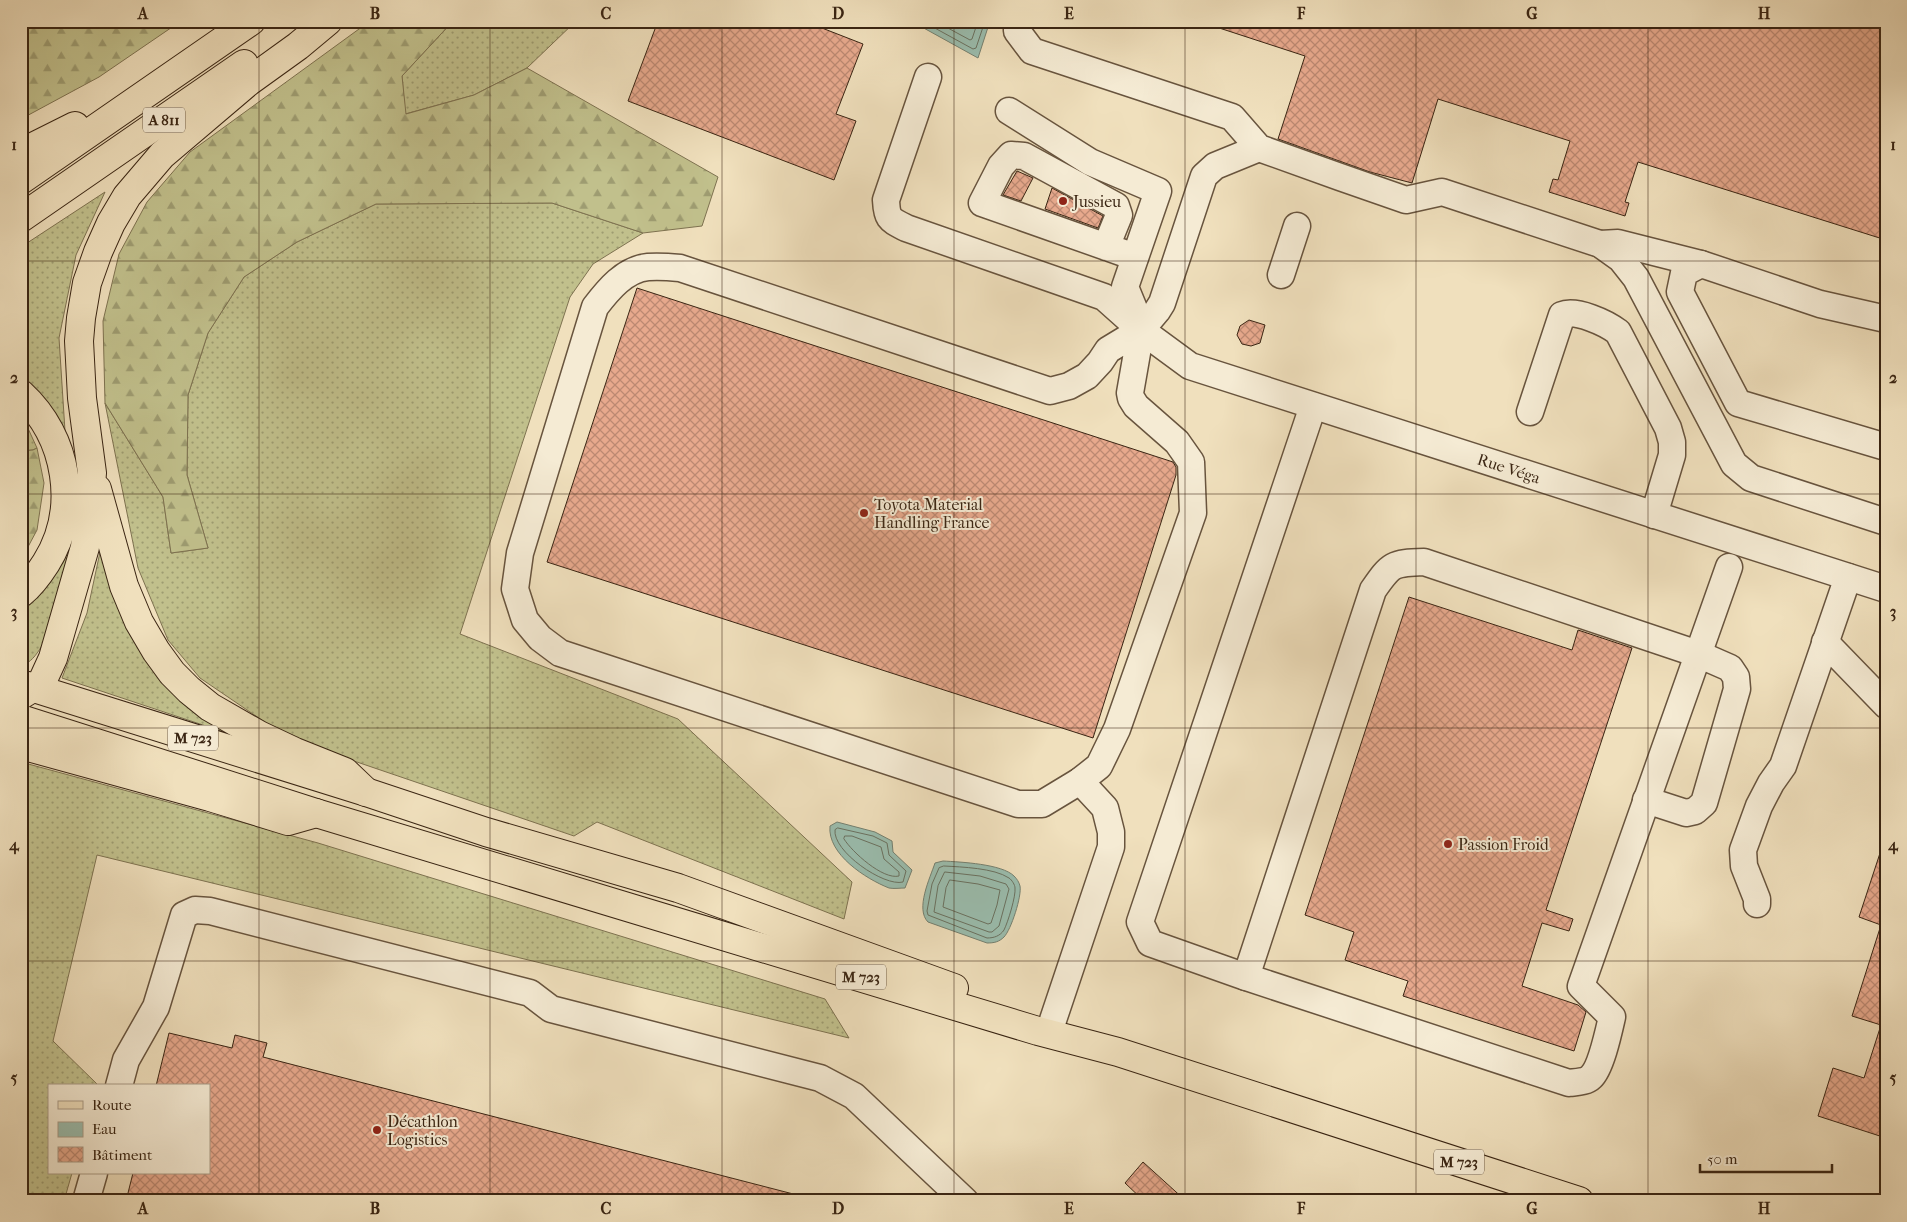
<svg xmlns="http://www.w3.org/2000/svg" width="1907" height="1222" viewBox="0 0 1907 1222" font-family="'IM FELL French Canon',serif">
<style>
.grass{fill:url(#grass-dots);stroke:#7e7250}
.forest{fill:url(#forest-firs);stroke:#7e7250}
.water{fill:#9abdae;stroke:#748070}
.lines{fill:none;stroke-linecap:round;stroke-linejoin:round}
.shore{stroke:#6a7160;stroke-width:1}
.building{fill:url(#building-cross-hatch);stroke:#3a2513}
.minor-casing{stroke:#68543e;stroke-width:29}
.major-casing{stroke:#3a2513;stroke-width:30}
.highway-casing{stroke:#3a2513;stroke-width:30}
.minor{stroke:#f5ebd4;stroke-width:26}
.major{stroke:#f0e0bd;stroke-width:28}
.highway{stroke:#f0e0bd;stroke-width:28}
.grid{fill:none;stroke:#3a2513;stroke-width:1;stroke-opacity:0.55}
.poi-dot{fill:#8f2418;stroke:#f5ebd4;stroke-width:2}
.labels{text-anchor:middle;stroke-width:4;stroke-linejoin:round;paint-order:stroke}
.shield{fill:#f5ebd4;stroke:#72604d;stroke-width:1}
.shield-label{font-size:15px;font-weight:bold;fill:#3a2513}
.poi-label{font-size:16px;fill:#3a2513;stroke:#f5ebd4;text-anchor:start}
.street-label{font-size:16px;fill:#3a2513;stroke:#f5ebd4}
.neatline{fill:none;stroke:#3a2513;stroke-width:2}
.grid-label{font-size:16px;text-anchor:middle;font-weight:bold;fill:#3a2513}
</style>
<defs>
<pattern id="grass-dots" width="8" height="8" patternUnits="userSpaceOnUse" patternTransform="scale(1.25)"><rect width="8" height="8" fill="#c1c08c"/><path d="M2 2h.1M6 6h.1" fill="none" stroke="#9e9c71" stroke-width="1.8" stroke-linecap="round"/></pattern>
<pattern id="forest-firs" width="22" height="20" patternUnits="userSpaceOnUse" patternTransform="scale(1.25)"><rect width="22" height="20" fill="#c1c08c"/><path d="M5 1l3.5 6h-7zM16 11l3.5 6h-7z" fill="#9e9c71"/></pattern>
<pattern id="building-cross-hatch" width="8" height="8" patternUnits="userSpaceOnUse" patternTransform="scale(1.25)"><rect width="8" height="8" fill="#e7a98d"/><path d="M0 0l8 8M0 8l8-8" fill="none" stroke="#bc8972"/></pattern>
</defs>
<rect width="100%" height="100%" fill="#f0e0bd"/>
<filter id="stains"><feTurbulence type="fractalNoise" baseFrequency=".004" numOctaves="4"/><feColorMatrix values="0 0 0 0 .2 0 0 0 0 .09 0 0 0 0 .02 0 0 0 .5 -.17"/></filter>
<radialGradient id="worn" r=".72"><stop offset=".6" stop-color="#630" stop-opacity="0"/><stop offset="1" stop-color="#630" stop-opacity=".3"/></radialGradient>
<g class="grass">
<polygon points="453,21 576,21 527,68 474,95 405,114 402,76"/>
<polygon points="105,192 76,255 59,338 65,431 45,400 21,381 21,247"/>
<polygon points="552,203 643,233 593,264 570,297 460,634 678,719 852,882 844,919 597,822 574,836 354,761 275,729 200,678 168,640 138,568 105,403 163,497 171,553 208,548 187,475 188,395 208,333 244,277 297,242 376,204"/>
<polygon points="21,420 26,424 37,448 33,450 21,451"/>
<path d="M 77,505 C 76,520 76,537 73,552 C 68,575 47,663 21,665 L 21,609 L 48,583 Z"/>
<polygon points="103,538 115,589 230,734 62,678 87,613"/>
<polygon points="21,762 318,843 825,999 849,1038 97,855 53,1041 98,1085 49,1086 49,1173 72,1173 64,1201 21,1201"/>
</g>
<g class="forest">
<polygon points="21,21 181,21 99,77 21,119"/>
<polygon points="370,21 453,21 402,76 406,114 474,95 527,68 718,177 702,226 643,233 552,203 376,204 297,242 244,277 208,333 188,395 187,475 208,548 171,553 163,497 105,403 103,321 119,254 147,202 190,152"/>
<polygon points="37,448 44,483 37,530 21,560 21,451 33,450"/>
</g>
<g class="water">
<polygon points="911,21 990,21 978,58"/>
<path d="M 837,822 L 875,832 L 892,841 L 893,852 L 912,870 L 905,888 C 900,888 894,889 889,888 C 866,879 827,854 830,826 Z"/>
<path d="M 943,861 C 961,862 1002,864 1014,876 C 1017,879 1019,882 1020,886 C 1022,896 1011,930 1004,937 C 999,942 994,943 987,943 L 928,922 C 915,909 930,878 935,863 Z"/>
</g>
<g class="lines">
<g class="shore">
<polyline points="922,21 973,49 976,48 985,21"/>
<polyline points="935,21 970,40 972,39 978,21"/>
<path d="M 838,828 L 873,836 L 887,843 L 889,855 L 906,871 L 903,882 C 884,887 832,851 835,830 Z"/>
<path d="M 845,836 L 852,836 L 881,847 L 884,859 L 899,872 L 899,876 C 883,880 852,852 844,839 Z"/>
<path d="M 944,866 C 962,867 994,868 1009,878 C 1012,880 1015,885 1015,888 C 1016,896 1008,922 1004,930 C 1000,936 994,938 987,938 L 928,915 L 927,911 L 932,884 L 939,868 Z"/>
<polygon points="945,872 980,876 1006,884 1009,889 999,926 992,932 989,932 934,912 938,886"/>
<polygon points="950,880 978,884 1000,890 997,905 991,923 988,924 943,907 946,888"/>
</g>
</g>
<g class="building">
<polygon points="658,21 804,21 863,44 836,114 856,121 834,180 628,101"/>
<polygon points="1208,21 1886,21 1886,240 1638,162 1625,202 1629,203 1625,216 1549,192 1553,179 1558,180 1570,141 1438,99 1412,183 1370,172 1278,139 1305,56 1207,24"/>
<polygon points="1017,171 1033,178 1021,201 1003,195"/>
<polygon points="1052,188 1103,216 1098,228 1045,209"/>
<polygon points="637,288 1173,462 1176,467 1176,475 1093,738 547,562"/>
<polygon points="1249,320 1265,325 1260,343 1251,346 1242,344 1237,335 1240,326"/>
<polygon points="1409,597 1572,650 1578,630 1632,648 1546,910 1573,919 1569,931 1542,923 1522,986 1578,1005 1586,1012 1574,1051 1403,996 1408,981 1345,960 1354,932 1305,915"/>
<polygon points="1883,844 1886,844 1886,1138 1818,1116 1833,1068 1864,1078 1881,1025 1852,1016 1881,925 1859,917"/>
<polygon points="169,1033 232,1048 235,1035 267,1043 263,1057 801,1196 801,1201 126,1201 133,1173 209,1173 209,1086 156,1086"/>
<polygon points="1143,1162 1186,1201 1144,1201 1125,1183"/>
</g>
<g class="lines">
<defs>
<g id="minor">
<polyline points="1017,21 1017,31 1032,51 1232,117 1259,148 1340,177 1406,200 1442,192 1600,244 1621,259 1636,278 1734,464 1751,478 1886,522"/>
<path d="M 928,77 L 886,200 C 887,219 889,219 906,228 L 1104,297 L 1141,330 L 1190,366 L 1886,589"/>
<polyline points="1009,111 1090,162 1158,191 1125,287 1141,326"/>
<polyline points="1600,244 1618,243 1701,264"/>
<polyline points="1106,247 1119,215 1116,206 1024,156 1011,155 1001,166 982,203 1135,257"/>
<polyline points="1281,275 1297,226"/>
<polyline points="1886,319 1820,304 1701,264 1684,273 1680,292 1738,403 1886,447"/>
<path d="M 1141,330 L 1130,393 L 1131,398 L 1136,406 L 1177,442 L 1191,462 L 1193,513 L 1117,729 L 1099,766 L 1080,781 L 1042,804 L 1018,804 L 560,653 L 540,638 L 525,620 L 515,589 L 520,553 L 595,307 C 608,290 625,269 648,267 C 659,266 670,267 680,268 L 1050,391 L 1069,386 L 1087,376 L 1100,362 L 1108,350 L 1141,330 L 1157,311 L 1162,303 L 1204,176 L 1215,166 L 1259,148"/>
<path d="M 1313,406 L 1140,922 L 1150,943 L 1246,977 L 1569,1083 C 1576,1082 1586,1082 1591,1077 C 1601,1068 1609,1030 1612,1017 L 1581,986 L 1729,567"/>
<path d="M 1530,412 L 1562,315 C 1576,309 1606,323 1618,332 L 1668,428 L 1672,442 L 1672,455 L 1654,515"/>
<polyline points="1825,642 1886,705"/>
<polyline points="1757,904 1757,899 1744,866 1743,850 1759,806 1771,783 1783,766 1848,577"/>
<path d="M 1246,977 L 1373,590 C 1391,564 1392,563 1424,562 L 1698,654 L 1730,668 L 1736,677 L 1737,689 L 1704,803 L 1695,811 L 1686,813 L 1646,800"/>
<polyline points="1052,1023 1111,847 1111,832 1105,808 1080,781"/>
<polyline points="119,1086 126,1060 156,1007 184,915 195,910 210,911 530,993 551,1009 820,1078 854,1096 965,1201"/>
<polyline points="86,1201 94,1173"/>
</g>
<g id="major">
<polyline points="21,684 366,792 486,832 678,888 954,988"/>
<polyline points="21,719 316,813 1038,1031 1118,1052 1579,1201"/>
</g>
<g id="highway">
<polyline points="21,153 75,126"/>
<polyline points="21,180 251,21"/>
<polyline points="21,218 244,64"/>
<path d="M 21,394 C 68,437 80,509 46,563 C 39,574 31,585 21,593"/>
<polyline points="97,489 124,586 139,622 156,651 172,673 189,690 210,707 259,735 295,752 345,772 366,792"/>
<polyline points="21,695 42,682 53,658 85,547 92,473 82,398 79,341 81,318 87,283 98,252 111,223 127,196 162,155 248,82 298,46 328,21"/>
<polyline points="21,745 210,797 288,821 316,813"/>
</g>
</defs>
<use href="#minor" class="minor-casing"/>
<use href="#major" class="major-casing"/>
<use href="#highway" class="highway-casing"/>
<use href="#minor" class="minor"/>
<use href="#major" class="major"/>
<use href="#highway" class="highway"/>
</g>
<path class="grid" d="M 259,21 L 259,1201M 490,21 L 490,1201M 722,21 L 722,1201M 954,21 L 954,1201M 1185,21 L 1185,1201M 1416,21 L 1416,1201M 1648,21 L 1648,1201M 21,261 L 1886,261M 21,494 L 1886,494M 21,728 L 1886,728M 21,961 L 1886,961"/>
<g class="poi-dot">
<circle cx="1063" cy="201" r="5"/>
<circle cx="864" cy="513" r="5"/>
<circle cx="1448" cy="844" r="5"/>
<circle cx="377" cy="1130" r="5"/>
</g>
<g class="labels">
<g class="shield">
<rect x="143" y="107.5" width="42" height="25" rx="4"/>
<rect x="168" y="725.5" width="50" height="25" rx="4"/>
<rect x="836" y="964.5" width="50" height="25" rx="4"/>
<rect x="1434" y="1149.5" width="50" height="25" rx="4"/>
</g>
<g class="shield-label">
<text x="164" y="125">A 811</text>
<text x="193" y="743">M 723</text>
<text x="861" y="982">M 723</text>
<text x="1459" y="1167">M 723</text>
</g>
<g class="poi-label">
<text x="1073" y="207">Jussieu</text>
<text x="874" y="510">Toyota Material<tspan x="874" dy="18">Handling France</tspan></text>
<text x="1458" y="850">Passion Froid</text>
<text x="387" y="1127">Décathlon<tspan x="387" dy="18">Logistics</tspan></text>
</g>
<g class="street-label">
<text transform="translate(1509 468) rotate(18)" y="6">Rue Véga</text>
</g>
</g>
<rect width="1907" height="1222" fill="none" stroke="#f0e0bd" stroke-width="55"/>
<rect x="48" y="1084" width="162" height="90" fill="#f5ebd4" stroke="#aa9c87"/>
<rect x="58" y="1101" width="25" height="8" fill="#f0e0bd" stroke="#aa9c87"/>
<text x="92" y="1110" font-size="15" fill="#3a2513">Route</text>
<rect x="58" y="1122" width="25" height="15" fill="#9abdae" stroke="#aa9c87"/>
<text x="92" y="1134" font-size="15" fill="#3a2513">Eau</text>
<rect x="58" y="1147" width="25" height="15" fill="url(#building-cross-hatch)" stroke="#aa9c87"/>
<text x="92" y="1160" font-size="15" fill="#3a2513">Bâtiment</text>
<path d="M1700 1164v8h132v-8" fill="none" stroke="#3a2513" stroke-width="2.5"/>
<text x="1707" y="1164" font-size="15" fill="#3a2513" stroke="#f5ebd4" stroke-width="4" paint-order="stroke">50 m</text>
<rect x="28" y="28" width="1852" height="1166" class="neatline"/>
<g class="grid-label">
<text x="143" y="19">A</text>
<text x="375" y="19">B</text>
<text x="606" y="19">C</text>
<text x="838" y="19">D</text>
<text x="1069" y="19">E</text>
<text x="1301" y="19">F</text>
<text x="1532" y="19">G</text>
<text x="1764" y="19">H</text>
<text x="14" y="150">1</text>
<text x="1893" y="150">1</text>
<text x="14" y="383">2</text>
<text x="1893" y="383">2</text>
<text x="14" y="617">3</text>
<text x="1893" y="617">3</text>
<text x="14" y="850">4</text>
<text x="1893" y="850">4</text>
<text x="14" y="1083">5</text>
<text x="1893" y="1083">5</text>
<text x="143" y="1214">A</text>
<text x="375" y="1214">B</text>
<text x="606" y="1214">C</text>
<text x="838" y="1214">D</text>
<text x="1069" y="1214">E</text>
<text x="1301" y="1214">F</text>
<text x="1532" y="1214">G</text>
<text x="1764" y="1214">H</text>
</g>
<rect width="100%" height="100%" filter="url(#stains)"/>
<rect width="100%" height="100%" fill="url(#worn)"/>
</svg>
